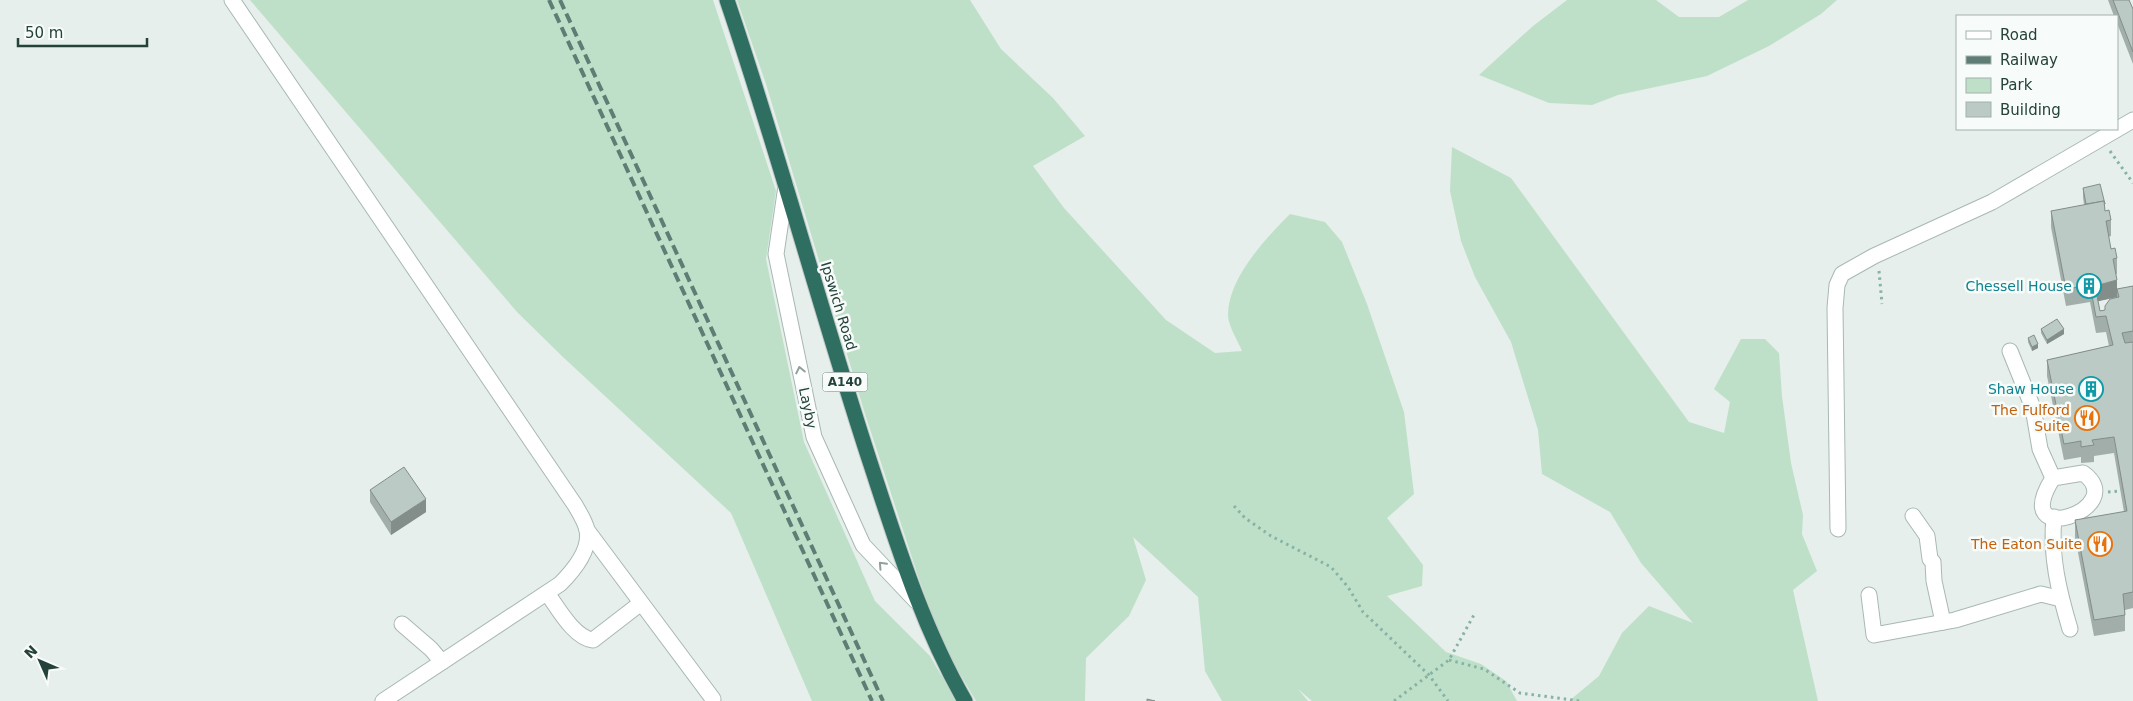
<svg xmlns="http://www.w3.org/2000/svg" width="2133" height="701" viewBox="0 0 2133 701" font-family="'DejaVu Sans',sans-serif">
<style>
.green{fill:#bfe0c8}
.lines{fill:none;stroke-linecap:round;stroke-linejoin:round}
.minor-casing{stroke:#a8b8b2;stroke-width:17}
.highway-casing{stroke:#c2cac8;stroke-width:17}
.path{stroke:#86b3a5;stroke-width:3;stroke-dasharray:2.5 4;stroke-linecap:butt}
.minor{stroke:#fff;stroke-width:15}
.highway{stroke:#2f6f62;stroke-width:15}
.rail{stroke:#5f7d75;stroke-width:4;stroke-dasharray:10 5;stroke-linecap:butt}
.wall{fill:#a1aea9}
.shaded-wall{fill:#838d89}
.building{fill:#bbcac4;stroke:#838d89}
.oneway{stroke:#92a09c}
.labels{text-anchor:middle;stroke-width:5;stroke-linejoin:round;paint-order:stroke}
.shield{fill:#f7fbf9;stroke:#637a73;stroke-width:1}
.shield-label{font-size:12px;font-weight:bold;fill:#24423a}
.culture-label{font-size:14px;fill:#0d838f;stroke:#f7fbf9;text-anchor:end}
.street-label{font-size:14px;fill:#24423a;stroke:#f7fbf9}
.food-label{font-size:14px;fill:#c56008;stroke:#f7fbf9;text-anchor:end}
</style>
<rect width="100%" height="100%" fill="#e6efeb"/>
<g class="green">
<polygon points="250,0 713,0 776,191 766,259 804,442 875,601 930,656 956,701 812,701 731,513 564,358 517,312"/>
<path d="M 737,0 L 970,0 L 1001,49 L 1053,98 L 1085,136 L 1033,166 L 1064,208 L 1166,320 L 1215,353 L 1242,351 C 1238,341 1228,326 1228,315 C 1228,278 1266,238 1290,214 L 1325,222 L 1342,242 L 1367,304 L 1404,412 L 1414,494 L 1387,518 L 1423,565 L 1422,586 L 1387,596 L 1446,652 L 1481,664 L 1506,681 L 1517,701 L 1312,701 L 1298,689 L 1308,701 L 1222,701 L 1205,671 L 1198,597 L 1133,537 L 1146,580 L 1129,616 L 1086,658 L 1085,701 L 976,701 L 943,645 L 919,579 L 865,414 L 766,84 Z"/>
<polygon points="1567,0 1656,0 1679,17 1719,17 1748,0 1837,0 1821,14 1769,46 1707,76 1618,95 1592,105 1549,103 1479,75 1533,26"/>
<polygon points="1452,147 1511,178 1689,422 1724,433 1730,402 1714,389 1741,339 1765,339 1779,353 1782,396 1791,463 1803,515 1802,534 1817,571 1793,590 1818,701 1569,701 1599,676 1622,633 1649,606 1693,623 1641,563 1610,512 1542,474 1538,430 1511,342 1475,277 1461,241 1450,191"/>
</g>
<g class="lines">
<defs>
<g id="minor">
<path d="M 232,0 L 575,505 C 579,512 585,521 587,530 C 591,550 573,571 560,584 L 383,701"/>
<polyline points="786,186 776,254 814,437 863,545 916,601"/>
<polyline points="2010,351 2033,408 2040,449 2053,478"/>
<path d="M 2083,473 C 2133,508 2006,552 2053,478 Z"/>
<polyline points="1913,516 1927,536 1930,559 1933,562 1934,581 1943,622"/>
<path d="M 2054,517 C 2050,556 2059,592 2070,629"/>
<polyline points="1838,529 1835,308 1837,285 1842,274 1874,256 1992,202 2133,120"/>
<polyline points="587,530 713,699"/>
<path d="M 547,593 C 558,608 574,638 593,640 L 641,603"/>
<polyline points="1869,595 1874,635 1955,620 2041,594 2061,599"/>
<polyline points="402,624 431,649 442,662"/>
</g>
<path id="highway" d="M 727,0 C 779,153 820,309 870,462 C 897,544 922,626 965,701"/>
</defs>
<use href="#minor" class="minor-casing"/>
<use href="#highway" class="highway-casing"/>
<g class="path">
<polyline points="2110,151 2133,183"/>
<polyline points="1879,271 1882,304"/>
<polyline points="2108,492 2121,491"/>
<polyline points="1234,506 1245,518 1271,536 1331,567 1348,587 1363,612 1429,675 1448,701"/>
<polyline points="1449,660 1484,669 1520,693 1580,701"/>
<polyline points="1394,701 1449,660 1475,613"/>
</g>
<use href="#minor" class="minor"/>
<use href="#highway" class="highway"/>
<g class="rail">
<polyline points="549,0 872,701"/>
<polyline points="560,0 883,701"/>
</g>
</g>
<g class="wall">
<polygon points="2108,0 2129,0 2133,9 2133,64 2117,23 2117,16 2114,16"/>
<polygon points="2083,188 2105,208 2105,211 2111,220 2111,236 2108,237 2111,249 2117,258 2117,274 2116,274 2117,297 2098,301 2100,311 2105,310 2105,306 2117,297 2117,289 2133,286 2133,608 2125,610 2125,631 2094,636 2075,537 2075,520 2124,512 2114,453 2094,456 2094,462 2081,463 2081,457 2064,460 2047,376 2047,360 2109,346 2106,332 2096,333 2090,302 2066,306 2051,227 2051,211 2084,205 2083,197"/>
<polygon points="2041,329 2064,334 2047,344 2041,333"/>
<polygon points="2028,338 2038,348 2032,351 2028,342"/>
<polygon points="370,490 426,512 391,535 370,502"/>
</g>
<g class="shaded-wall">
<polygon points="2117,280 2117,297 2095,302 2095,286"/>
<polygon points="2064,329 2064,334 2047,344 2047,340"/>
<polygon points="2038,344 2038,348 2032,351 2032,347"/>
<polygon points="426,499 426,512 391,535 391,522"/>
</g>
<g class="building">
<polygon points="2113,0 2129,0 2133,9 2133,52"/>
<polygon points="2100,184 2105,204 2104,201 2086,204 2083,188"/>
<polygon points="2104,201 2105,211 2109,210 2111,220 2106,221 2111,249 2115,248 2117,258 2113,259 2117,280 2095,286 2100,311 2105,310 2105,306 2110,299 2119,297 2117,289 2133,286 2133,331 2122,333 2125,343 2133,342 2133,592 2123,594 2125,615 2094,620 2075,520 2127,511 2114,437 2092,440 2094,445 2081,447 2081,441 2064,444 2047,360 2113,345 2106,316 2096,317 2090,285 2066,289 2051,211"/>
<polygon points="2057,319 2064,329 2047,340 2041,329"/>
<polygon points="2034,335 2038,344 2032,347 2028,338"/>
<polygon points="404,467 426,499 391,522 370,490"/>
<polygon points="1147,699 1155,701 1147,701"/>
</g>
<defs><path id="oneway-chevron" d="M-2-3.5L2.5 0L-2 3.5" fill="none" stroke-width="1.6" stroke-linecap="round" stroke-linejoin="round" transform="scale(1.25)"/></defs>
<g class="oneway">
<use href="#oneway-chevron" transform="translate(800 370) rotate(-102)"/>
<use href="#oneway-chevron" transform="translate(882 565) rotate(-133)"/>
</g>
<defs>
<symbol id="building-ring" viewBox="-11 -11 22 22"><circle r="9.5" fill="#f7fbf9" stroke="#0f9aa8" stroke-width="1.5"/><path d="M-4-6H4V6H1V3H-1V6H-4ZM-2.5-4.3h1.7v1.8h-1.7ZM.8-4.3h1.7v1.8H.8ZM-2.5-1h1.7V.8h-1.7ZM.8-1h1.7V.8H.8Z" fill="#0f9aa8"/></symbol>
<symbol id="restaurant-ring" viewBox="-11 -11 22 22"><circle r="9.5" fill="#f7fbf9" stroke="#e8710a" stroke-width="1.5"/><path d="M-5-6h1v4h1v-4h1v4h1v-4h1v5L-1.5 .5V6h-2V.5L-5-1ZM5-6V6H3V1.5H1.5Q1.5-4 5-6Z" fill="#e8710a"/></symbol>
</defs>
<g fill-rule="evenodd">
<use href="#building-ring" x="2075" y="272" width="28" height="28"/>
<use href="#building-ring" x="2077" y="375" width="28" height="28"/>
<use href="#restaurant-ring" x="2073" y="404" width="28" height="28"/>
<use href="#restaurant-ring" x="2086" y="530" width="28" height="28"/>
</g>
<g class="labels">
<rect class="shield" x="822.5" y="372.5" width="45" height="19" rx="4"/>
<g class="shield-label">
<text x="845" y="386">A140</text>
</g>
<g class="culture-label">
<text x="2072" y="291">Chessell House</text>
<text x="2074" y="394">Shaw House</text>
</g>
<g class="street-label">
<text transform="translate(839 306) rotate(73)" y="5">Ipswich Road</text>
<text transform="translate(808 408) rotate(78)" y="5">Layby</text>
</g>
<g class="food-label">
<text x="2070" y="415">The Fulford<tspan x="2070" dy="16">Suite</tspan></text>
<text x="2082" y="549">The Eaton Suite</text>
</g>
</g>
<rect x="1956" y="15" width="162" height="115" fill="#f7fbf9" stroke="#a3b1ad"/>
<rect x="1966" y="31" width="25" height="8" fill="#ffffff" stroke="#a3b1ad"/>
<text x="2000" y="40" font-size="15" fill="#24423a">Road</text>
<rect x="1966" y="56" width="25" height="8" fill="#5f7d75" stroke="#a3b1ad"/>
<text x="2000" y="65" font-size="15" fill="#24423a">Railway</text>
<rect x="1966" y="78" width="25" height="15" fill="#bfe0c8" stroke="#a3b1ad"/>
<text x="2000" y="90" font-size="15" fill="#24423a">Park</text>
<rect x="1966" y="102" width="25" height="15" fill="#bbcac4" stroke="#a3b1ad"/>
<text x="2000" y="115" font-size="15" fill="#24423a">Building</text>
<g transform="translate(40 661) rotate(315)" stroke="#f7fbf9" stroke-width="4" paint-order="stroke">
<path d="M0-4L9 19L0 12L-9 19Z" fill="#24423a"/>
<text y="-8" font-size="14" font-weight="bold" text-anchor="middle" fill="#24423a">N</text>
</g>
<path d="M18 38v8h129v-8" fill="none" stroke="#24423a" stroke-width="2.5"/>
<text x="25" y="38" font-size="15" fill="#24423a" stroke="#f7fbf9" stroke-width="4" paint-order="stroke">50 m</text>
</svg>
